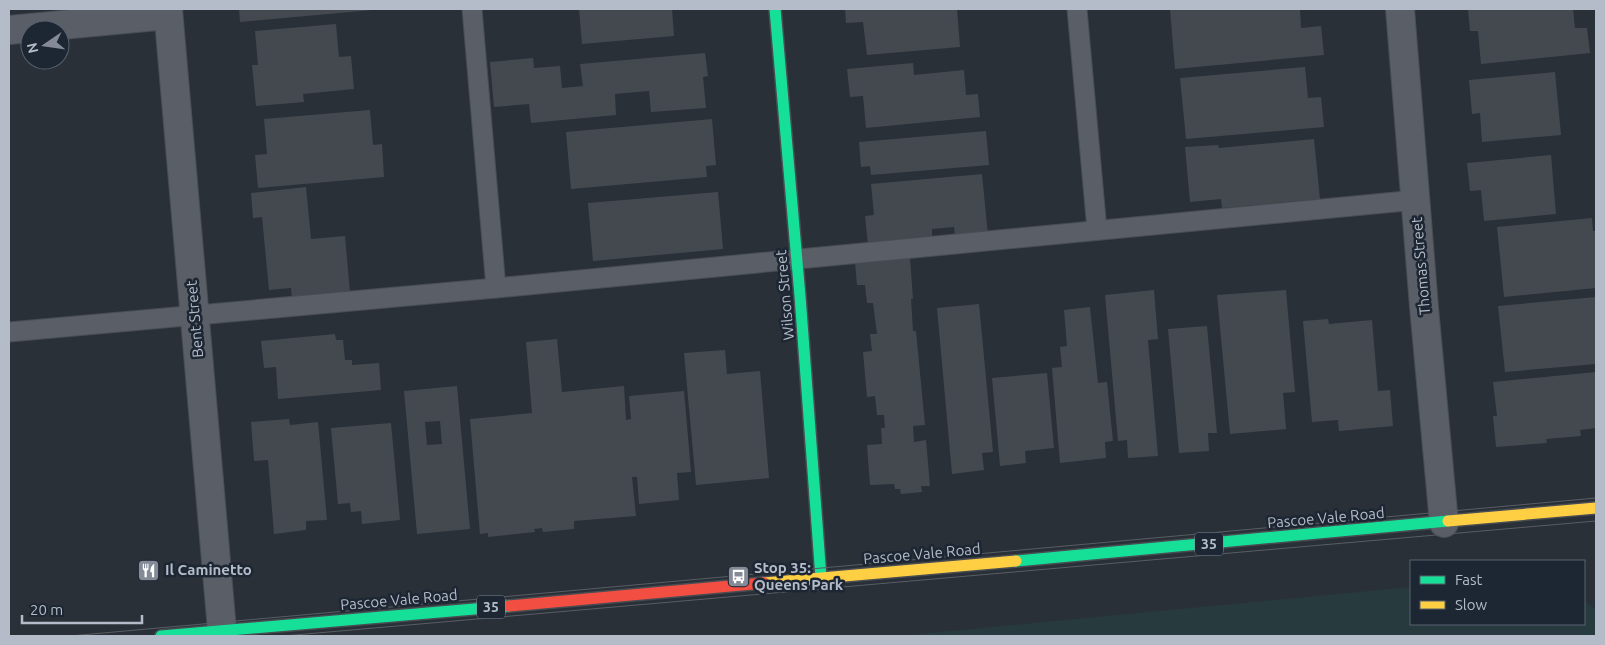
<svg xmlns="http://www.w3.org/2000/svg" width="1605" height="645" viewBox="0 0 1605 645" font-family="Ubuntu,sans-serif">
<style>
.green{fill:#273a3e}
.building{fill:#444950;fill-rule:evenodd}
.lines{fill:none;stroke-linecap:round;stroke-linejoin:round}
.lane-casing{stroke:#484c53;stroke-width:21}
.street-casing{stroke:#484c53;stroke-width:30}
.fast-casing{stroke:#484c53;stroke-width:14}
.slow-casing{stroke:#484c53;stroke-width:14}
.jam-casing{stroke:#484c53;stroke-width:14}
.lane{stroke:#5a5e66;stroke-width:19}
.street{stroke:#5a5e66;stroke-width:28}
.fast{stroke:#16e098;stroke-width:11}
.slow{stroke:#ffcf43;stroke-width:11}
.jam{stroke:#f24e42;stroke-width:11}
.tram{stroke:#595d64;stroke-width:1}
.labels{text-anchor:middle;stroke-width:5;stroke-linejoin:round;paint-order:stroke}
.shield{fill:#1d2633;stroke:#878f9c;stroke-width:1}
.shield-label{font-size:14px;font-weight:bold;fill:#b4bcc9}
.street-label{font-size:15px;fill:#b4bcc9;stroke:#1d2633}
.poi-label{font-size:15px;font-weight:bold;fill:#b4bcc9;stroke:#1d2633;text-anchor:start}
</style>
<rect width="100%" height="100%" fill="#2a3038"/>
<polygon class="green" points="1411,587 1411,624 1584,624 1584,601 1596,609 1596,636 899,636"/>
<g class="building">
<polygon points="239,9 372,9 372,10 240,22"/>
<polygon points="579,9 672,9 674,36 582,44"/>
<polygon points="845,9 957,9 960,47 867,55 863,22 846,23"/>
<polygon points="1170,9 1300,9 1301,28 1321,26 1324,55 1175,69"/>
<polygon points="1468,9 1573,9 1575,28 1587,28 1590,53 1481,64 1478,31 1470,31"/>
<polygon points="336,24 339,57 351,56 354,89 303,94 304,102 256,106 252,65 258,65 255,31"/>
<polygon points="705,53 708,76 703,77 706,108 651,112 649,91 615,94 616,115 531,123 529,104 494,107 490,62 533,58 534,68 560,66 562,88 583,86 580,64"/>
<polygon points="913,63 914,75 964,70 966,95 978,94 980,117 866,128 863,96 850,97 847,69"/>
<polygon points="1305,67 1308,98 1321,97 1324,127 1186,139 1180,78"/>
<polygon points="1555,72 1561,135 1482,142 1480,113 1472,114 1469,80"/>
<polygon points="370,110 373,145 382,144 384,177 258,188 255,155 267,154 264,119"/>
<polygon points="712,119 716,165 706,166 707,177 571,189 566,132"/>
<polygon points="986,131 989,165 871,175 870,166 861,167 859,142"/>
<polygon points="1314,139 1320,199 1222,208 1221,199 1190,202 1185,147 1218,145 1219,148"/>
<polygon points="1551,155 1556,214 1484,221 1481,190 1470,191 1467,163"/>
<polygon points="982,174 988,235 955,237 954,227 932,229 932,240 868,245 865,216 874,215 871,184"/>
<polygon points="306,187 311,239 345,236 350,293 292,298 291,288 269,290 262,217 253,218 251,193"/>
<polygon points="718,192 723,249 593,261 588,203"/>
<polygon points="1592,218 1593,231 1596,231 1596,288 1504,297 1497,227"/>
<polygon points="910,258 913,299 911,299 913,331 916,331 925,425 913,426 914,442 926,440 930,486 921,486 922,492 901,494 900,489 895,489 894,484 870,485 867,445 882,444 881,428 885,428 884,415 877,415 875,396 867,397 863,352 872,351 870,334 877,334 873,303 867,303 865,285 857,285 855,262"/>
<polygon points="1154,290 1158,339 1148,340 1158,456 1128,458 1127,440 1118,441 1105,295"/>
<polygon points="1286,290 1295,392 1283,393 1286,429 1230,434 1217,295"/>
<polygon points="1596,297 1596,364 1505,372 1498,306"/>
<polygon points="979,304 993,452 982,453 984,470 952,474 937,308"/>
<polygon points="1090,307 1098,383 1107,382 1113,441 1105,442 1106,458 1060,463 1052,368 1062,367 1060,347 1067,346 1064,310"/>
<polygon points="1328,319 1329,324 1372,320 1378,391 1390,390 1393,426 1339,431 1338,420 1312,422 1303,321"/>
<polygon points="1207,326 1217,433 1208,433 1209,451 1179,453 1168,329"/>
<polygon points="335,334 336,340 343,340 345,360 352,360 352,365 379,363 381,390 278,399 276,367 264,368 261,341"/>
<polygon points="557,339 562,392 624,386 626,420 631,419 629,396 684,391 691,472 677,473 679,500 639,504 637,477 632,477 636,516 574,521 574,529 543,532 542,528 534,529 535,532 488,537 488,533 480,534 470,419 532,413 526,342"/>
<polygon points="725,350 727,374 760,371 769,478 696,485 684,353"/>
<polygon points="1596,372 1596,428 1580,430 1581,436 1546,439 1547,443 1496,447 1493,416 1497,416 1493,382"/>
<polygon points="1047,373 1054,448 1025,451 1026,463 1000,466 992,378"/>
<path d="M 457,386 L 470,529 L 417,534 L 404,391 ZM 440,421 L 442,444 L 427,445 L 425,422 Z"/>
<polygon points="289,419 290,425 318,422 327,520 306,521 306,530 274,534 268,460 254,461 251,422"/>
<polygon points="391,423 400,520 362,524 361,511 351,512 350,503 338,504 331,428"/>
</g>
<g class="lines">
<defs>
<g id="lane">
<polyline points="472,9 496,288"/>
<polyline points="1077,9 1097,230"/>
<polyline points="9,332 496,288 1416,200"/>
</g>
<g id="street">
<polyline points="168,9 222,630"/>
<polyline points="1400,9 1424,307 1444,523"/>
<polyline points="9,30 168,15"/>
</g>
<g id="fast">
<polyline points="775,9 800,296 821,578"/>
<polyline points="1016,561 1448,521"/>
<polyline points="161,636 509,606"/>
</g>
<g id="slow">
<polyline points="1448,521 1596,508"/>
<polyline points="764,583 1016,561"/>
</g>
<polyline id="jam" points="509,606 764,583"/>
</defs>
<use href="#lane" class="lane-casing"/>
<use href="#street" class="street-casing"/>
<use href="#fast" class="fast-casing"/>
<use href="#slow" class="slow-casing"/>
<use href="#jam" class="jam-casing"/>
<use href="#lane" class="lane"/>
<use href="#street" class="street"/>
<use href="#fast" class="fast"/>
<use href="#slow" class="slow"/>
<use href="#jam" class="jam"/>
<g class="tram">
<polyline points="70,636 1596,498"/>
<polyline points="283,636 1596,521"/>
</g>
</g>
<defs>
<symbol id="restaurant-square" viewBox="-11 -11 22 22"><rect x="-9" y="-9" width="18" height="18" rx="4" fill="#848b96" stroke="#1d2633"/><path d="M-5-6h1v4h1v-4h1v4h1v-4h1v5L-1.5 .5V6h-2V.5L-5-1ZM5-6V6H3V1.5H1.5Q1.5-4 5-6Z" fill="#fff"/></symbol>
<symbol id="bus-square" viewBox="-11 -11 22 22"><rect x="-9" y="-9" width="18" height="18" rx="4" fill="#848b96" stroke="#1d2633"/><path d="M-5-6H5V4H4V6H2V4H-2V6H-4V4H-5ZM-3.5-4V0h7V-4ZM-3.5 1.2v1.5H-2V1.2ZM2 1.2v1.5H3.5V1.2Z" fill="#fff"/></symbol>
</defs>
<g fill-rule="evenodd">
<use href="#restaurant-square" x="136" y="558" width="25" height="25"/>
<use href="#bus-square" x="726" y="564" width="25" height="25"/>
</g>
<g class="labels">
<g class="shield">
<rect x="1195" y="532.5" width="28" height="23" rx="4"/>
<rect x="477" y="595.5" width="28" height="23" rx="4"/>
</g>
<g class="shield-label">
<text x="1209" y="549">35</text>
<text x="491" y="612">35</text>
</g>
<g class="street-label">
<text transform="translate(1421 266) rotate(-95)" y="5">Thomas Street</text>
<text transform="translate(785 295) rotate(-95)" y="5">Wilson Street</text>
<text transform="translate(195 319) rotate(-95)" y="5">Bent Street</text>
<text transform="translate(1326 518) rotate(-5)" y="5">Pascoe Vale Road</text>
<text transform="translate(922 554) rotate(-5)" y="5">Pascoe Vale Road</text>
<text transform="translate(399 600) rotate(-5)" y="5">Pascoe Vale Road</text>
</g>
<g class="poi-label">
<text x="754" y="573">Stop 35:<tspan x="754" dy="17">Queens Park</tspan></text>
<text x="165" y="575">Il Caminetto</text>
</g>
</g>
<rect width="1605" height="645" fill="none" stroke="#b4bcc9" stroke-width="20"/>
<rect x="1410" y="560" width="175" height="65" fill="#1d2633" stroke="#59626f"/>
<rect x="1420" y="576" width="25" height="8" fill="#16e098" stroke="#59626f"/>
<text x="1455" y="585" font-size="15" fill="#b4bcc9">Fast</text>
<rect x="1420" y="601" width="25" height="8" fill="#ffcf43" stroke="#59626f"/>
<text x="1455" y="610" font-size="15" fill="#b4bcc9">Slow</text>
<g transform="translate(45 45) rotate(257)"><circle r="24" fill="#1d2633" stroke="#59626f"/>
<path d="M0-4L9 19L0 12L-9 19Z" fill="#848b96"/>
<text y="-8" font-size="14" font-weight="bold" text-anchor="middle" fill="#b4bcc9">N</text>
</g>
<path d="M22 615v8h120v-8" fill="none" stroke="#b4bcc9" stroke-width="2.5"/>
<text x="30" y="615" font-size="15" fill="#b4bcc9" stroke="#1d2633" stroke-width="4" paint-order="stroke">20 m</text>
</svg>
